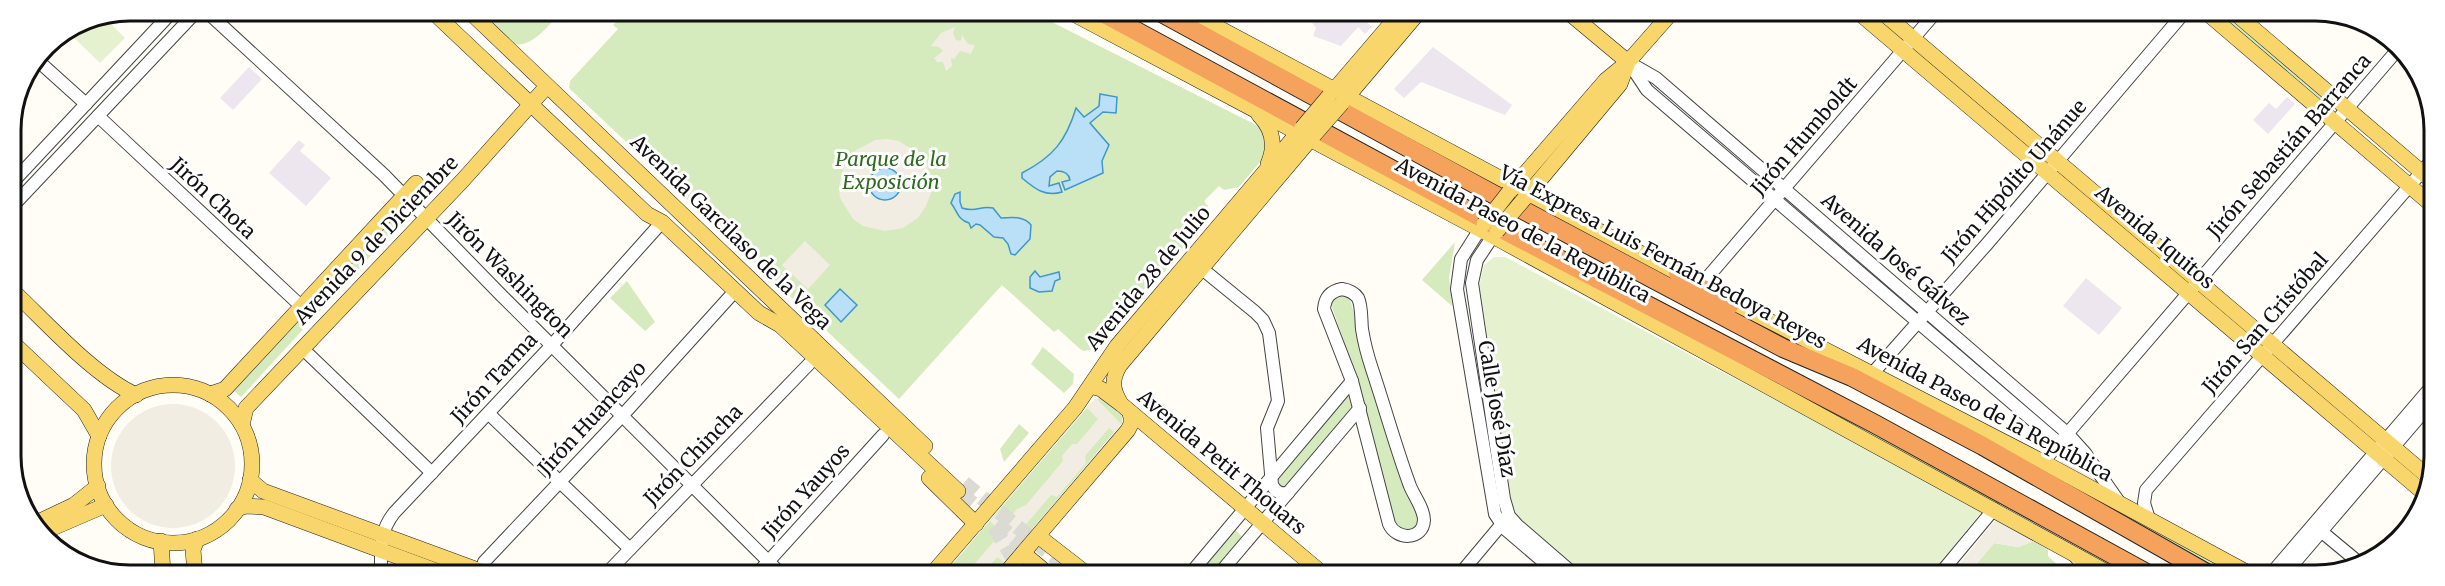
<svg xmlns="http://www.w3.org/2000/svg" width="2445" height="586" viewBox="0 0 2445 586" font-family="Merriweather,serif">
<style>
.industrial{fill:#eee6ef}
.green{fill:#d5ebbd}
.pitch{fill:#e6f2cf}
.plaza{fill:#f1ede2;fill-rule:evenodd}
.water{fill:#b9e0f7;stroke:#3f96cf;stroke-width:1.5}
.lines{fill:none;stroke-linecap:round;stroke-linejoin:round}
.major-tunnel{stroke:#dbdad3;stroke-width:15;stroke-dasharray:15 8;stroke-linecap:butt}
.minor-casing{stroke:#444;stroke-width:14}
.major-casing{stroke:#222;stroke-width:16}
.highway-casing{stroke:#222;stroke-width:20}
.minor{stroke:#fff;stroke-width:12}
.major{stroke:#f9d66b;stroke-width:15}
.highway{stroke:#f5a25d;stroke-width:18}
.major-bridge-casing{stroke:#222;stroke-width:16;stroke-linecap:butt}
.major-bridge{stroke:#f9d66b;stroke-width:15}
.labels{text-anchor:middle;stroke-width:6;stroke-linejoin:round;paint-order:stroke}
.street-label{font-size:20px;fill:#111;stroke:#fff}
.park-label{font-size:20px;font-style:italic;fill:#2f6b1f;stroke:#fff}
.rim{fill:none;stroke:#111;stroke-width:3}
</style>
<rect width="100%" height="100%" fill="#fffdf5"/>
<g class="industrial">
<polygon points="1313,12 1355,12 1372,27 1365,34 1358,27 1341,46 1313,36 1316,28 1310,20"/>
<polygon points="1433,47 1512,105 1505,115 1421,82 1404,98 1394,89"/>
<polygon points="249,67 262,79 233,110 220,98"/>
<polygon points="2287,97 2295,104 2268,134 2253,120 2269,103 2276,109"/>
<polygon points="299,140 305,145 300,151 331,178 306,206 269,173"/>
<polygon points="2086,278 2122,308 2099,335 2063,306"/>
</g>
<g class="green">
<path d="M 476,11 L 562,11 C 550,23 533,48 514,44 Z"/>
<polygon points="627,11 1030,11 1266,130 1269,151 1239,187 1224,190 1219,186 1204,201 1208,206 1204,226 1140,300 1093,349 1084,351 1080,349 1058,329 1054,332 1002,285 899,399 569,88 570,81 618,29 613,25"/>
<polygon points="2216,13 2224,13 2334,108 2331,112"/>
<polygon points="392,219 399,225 241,397 234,391"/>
<polygon points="1455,242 1449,277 1452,306 1422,280"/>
<polygon points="627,281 655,322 645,331 610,298"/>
<polygon points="1342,293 1349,296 1412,506 1420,515 1416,530 1401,532 1392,521 1393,514 1357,379 1331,304 1331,299"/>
<polygon points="1043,347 1074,374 1073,384 1064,393 1031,364"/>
<polygon points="1351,389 1354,406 1284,488 1280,490 1275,478"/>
<polygon points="1793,392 1807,394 2016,507 2014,511 1999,503 1995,506"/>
<polygon points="1101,397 1123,415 1122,423 994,574 944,574 1092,402"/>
<polygon points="1019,424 1029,433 1004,462 1000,449"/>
<polygon points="2068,484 2239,575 2220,575 2066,485"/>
<polygon points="1233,530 1238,532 1242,537 1240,544 1214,574 1194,574"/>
<polygon points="2034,541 2048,550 2048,556 2068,575 1967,575 1994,543 2018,547"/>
</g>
<g class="pitch">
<polygon points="103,16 125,38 100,63 67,31 84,19"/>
<polygon points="1494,257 1505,257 1983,510 1930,575 1585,575 1518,517 1512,505 1479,287 1484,265"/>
</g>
<g class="plaza">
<polygon points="955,27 953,33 956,40 961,41 962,35 968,44 975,45 971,54 960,51 954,59 951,58 952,66 946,71 943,62 937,62 934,58 943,51 939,47 931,46 941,33"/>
<path d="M 887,139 L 899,141 L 920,154 L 927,166 L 931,179 L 931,193 L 926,206 L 918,218 L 903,228 L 885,231 L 863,226 L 853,219 L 840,198 L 839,186 L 845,162 L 853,152 L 875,140 ZM 882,168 L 892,170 L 901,182 L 896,196 L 886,200 Z"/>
<polygon points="805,241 830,265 808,289 782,265"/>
<polygon points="1096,398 1121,424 1114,432 1109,428 1085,456 1086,463 1057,497 1051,495 1022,529 1028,534 1004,562 997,557 983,574 966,574 1001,533 990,521 998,513 1007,521 1017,509 1026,505 1063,461 1062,456 1072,444 1077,444 1098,419 1087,408"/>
<circle cx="173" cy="466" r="62"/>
<polygon points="2074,445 2077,448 2102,489 2061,465 2061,459"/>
<polygon points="1997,518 2050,546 2048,550 2034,541 2018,547 1994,543 1967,575 1950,575"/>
</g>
<g class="water">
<path d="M 1100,94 L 1117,97 L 1116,113 L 1103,112 L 1090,123 L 1109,145 L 1102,161 L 1103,173 L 1065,190 L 1062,182 L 1070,180 C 1069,174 1064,171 1057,171 L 1050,177 L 1049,186 L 1059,183 L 1062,192 C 1045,197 1035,189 1022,178 L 1022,173 C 1053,157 1066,141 1076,108 L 1084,117 L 1099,106 Z"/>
<circle cx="885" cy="184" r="16"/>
<path d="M 960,192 L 960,202 L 962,208 C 977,213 980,205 993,208 L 1001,218 C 1012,217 1024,216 1031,225 L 1030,239 L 1015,255 L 1011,254 L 1008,244 L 1003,238 L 994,237 L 980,225 L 976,224 L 971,228 L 969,223 C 957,219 958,212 951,203 L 955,194 Z"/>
<polygon points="1035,271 1040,277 1059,272 1060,279 1055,281 1052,291 1039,292 1030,288 1030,277"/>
<polygon points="840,289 857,305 841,322 825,305"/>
</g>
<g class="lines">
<g class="major-tunnel">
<polyline points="964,483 1065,566"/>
<polyline points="961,494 1021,544"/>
<polyline points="994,527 1023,574"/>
</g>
<defs>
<g id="minor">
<polyline points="206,11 384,175 501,295 781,574"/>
<polyline points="36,59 86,104"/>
<polyline points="1628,62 1656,78 2067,433 2085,453 2119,502"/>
<polyline points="1631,66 1647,90 2059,443"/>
<polyline points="98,116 302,307"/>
<polyline points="11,184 173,11"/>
<polyline points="11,208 197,11"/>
<polyline points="1480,229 1461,259 1457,289 1495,514 1505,529 1559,575"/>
<polyline points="1493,236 1477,260 1472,283 1504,499 1509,516 1517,525 1575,575"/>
<path d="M 1201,268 L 1255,312 L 1263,320 L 1269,333 L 1278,401 L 1267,428 L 1272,485 C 1276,492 1280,494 1288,493"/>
<polyline points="1701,285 1936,12"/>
<path d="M 1342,289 C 1348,290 1354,292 1358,298 C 1362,306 1361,320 1362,329 C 1364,342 1368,357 1372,369 C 1385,408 1396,448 1410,486 C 1414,496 1424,509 1424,520 C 1423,541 1396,540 1389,524 L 1352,381 L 1324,309 C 1325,297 1331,291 1342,289 Z"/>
<polyline points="302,348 432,473"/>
<polyline points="1872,374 1987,244 2184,13"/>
<polyline points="489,414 630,549"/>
<polyline points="2043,462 2400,47"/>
<polyline points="2149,519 2144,503 2146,490 2432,160"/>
<polyline points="2316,527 2357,561"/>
<polyline points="2073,554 2091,575"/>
<path d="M 381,573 C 381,550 379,532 394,513 L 552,345 L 662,222"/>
<polyline points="481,573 484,562 622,416 735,291"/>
<polyline points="606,574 809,364"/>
<polyline points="757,574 883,435"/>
<polyline points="1190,574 1352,381"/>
<polyline points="1219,574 1360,408"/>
<polyline points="1460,574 1506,519"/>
<polyline points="1939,575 1994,509"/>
<polyline points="2270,575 2432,386"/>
<polyline points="2284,575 2432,402"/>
</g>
<g id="major">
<polyline points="432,11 647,214 662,222 759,313 780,325 958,491"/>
<polyline points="469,11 925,446"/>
<polyline points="1070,12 1502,241 2112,575"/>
<polyline points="1189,12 1687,278"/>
<polyline points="1568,12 1628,62"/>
<polyline points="1858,12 2424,493"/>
<polyline points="1882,12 2432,480"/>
<polyline points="2207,13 2432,205"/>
<polyline points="2235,13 2432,181"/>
<polyline points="1329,96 1401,12"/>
<polyline points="1342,103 1419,12"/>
<path d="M 1259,115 C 1273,129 1276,146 1268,164"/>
<polyline points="1509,192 1606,80 1628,62 1672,12"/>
<polyline points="1524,199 1620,84 1628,62"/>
<path d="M 12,290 C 47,323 93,375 136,395"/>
<polyline points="1721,296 2043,462 2252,575"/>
<polyline points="12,342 84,410 99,436"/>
<circle cx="173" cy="464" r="79"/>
<polyline points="1091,386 1101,389 1121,404 1323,574"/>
<polyline points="210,394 225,389 416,183"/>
<path d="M 1121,404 C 1112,389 1111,380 1120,365 L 1314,135"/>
<polyline points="242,425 246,408 463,180 547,86"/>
<polyline points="929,478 976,524"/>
<polyline points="250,480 263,491 486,573"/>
<polyline points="237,509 246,506 264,507 442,573"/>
<polyline points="36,523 74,505 98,486"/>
<polyline points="41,533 106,505"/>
<polyline points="1038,536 1087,574"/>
<polyline points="161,541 163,573"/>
<polyline points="1023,553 1048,574"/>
<polyline points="195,573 193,550 197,539"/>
<polyline points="932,574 1075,408 1117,346 1302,128"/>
<polyline points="1005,574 1128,430 1132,422 1130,413"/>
</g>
<g id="highway">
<polyline points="1101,12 1515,236 1875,424 2150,575"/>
<polyline points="1160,12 1493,194 1783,348 1852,377 1983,446 2210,575"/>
<polyline points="1678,273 1729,306"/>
</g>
</defs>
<use href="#minor" class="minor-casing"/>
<use href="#major" class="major-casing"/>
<use href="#highway" class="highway-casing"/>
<use href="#minor" class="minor"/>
<use href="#major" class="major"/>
<use href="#highway" class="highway"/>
<defs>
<g id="major-bridge">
<polyline points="1302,128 1329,96"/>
<polyline points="1314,135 1342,103"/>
<polyline points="1484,224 1509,192"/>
<polyline points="1497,231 1524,199"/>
</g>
</defs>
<use href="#major-bridge" class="major-bridge-casing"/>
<use href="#major-bridge" class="major-bridge"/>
</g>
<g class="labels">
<g class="street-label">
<text transform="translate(1804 136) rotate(-49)" y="7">Jirón Humboldt</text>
<text transform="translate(2289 146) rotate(-49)" y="7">Jirón Sebastián Barranca</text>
<text transform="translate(2014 181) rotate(-49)" y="7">Jirón Hipólito Unánue</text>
<text transform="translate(213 198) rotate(43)" y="7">Jirón Chota</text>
<text transform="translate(1523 230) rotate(28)" y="7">Avenida Paseo de la República</text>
<text transform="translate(731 232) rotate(44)" y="7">Avenida Garcilaso de la Vega</text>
<text transform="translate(2155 237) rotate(40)" y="7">Avenida Iquitos</text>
<text transform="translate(376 240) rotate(-46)" y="7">Avenida 9 de Diciembre</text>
<text transform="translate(1663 257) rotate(28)" y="7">Vía Expresa Luis Fernán Bedoya Reyes</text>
<text transform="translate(1896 259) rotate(41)" y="7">Avenida José Gálvez</text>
<text transform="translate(510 275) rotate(45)" y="7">Jirón Washington</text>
<text transform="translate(1148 278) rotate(-50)" y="7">Avenida 28 de Julio</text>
<text transform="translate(2265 323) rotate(-49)" y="7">Jirón San Cristóbal</text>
<text transform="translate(494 378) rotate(-47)" y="7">Jirón Tarma</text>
<text transform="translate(1497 409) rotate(80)" y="7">Calle José Díaz</text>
<text transform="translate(1985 409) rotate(28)" y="7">Avenida Paseo de la República</text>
<text transform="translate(592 418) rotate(-47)" y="7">Jirón Huancayo</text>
<text transform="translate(693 455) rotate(-46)" y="7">Jirón Chincha</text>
<text transform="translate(1222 462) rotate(40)" y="7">Avenida Petit Thouars</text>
<text transform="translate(806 491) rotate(-48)" y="7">Jirón Yauyos</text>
</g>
<g class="park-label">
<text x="891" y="166">Parque de la<tspan x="891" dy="23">Exposición</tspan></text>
</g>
</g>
<path d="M0 0H2445V586H0ZM130 21H2315A109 109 0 0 1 2424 130V456A109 109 0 0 1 2315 565H130A109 109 0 0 1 21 456V130A109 109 0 0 1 130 21Z" fill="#fff" fill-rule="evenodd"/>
<path class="rim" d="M130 21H2315A109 109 0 0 1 2424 130V456A109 109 0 0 1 2315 565H130A109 109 0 0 1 21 456V130A109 109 0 0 1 130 21Z"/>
</svg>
